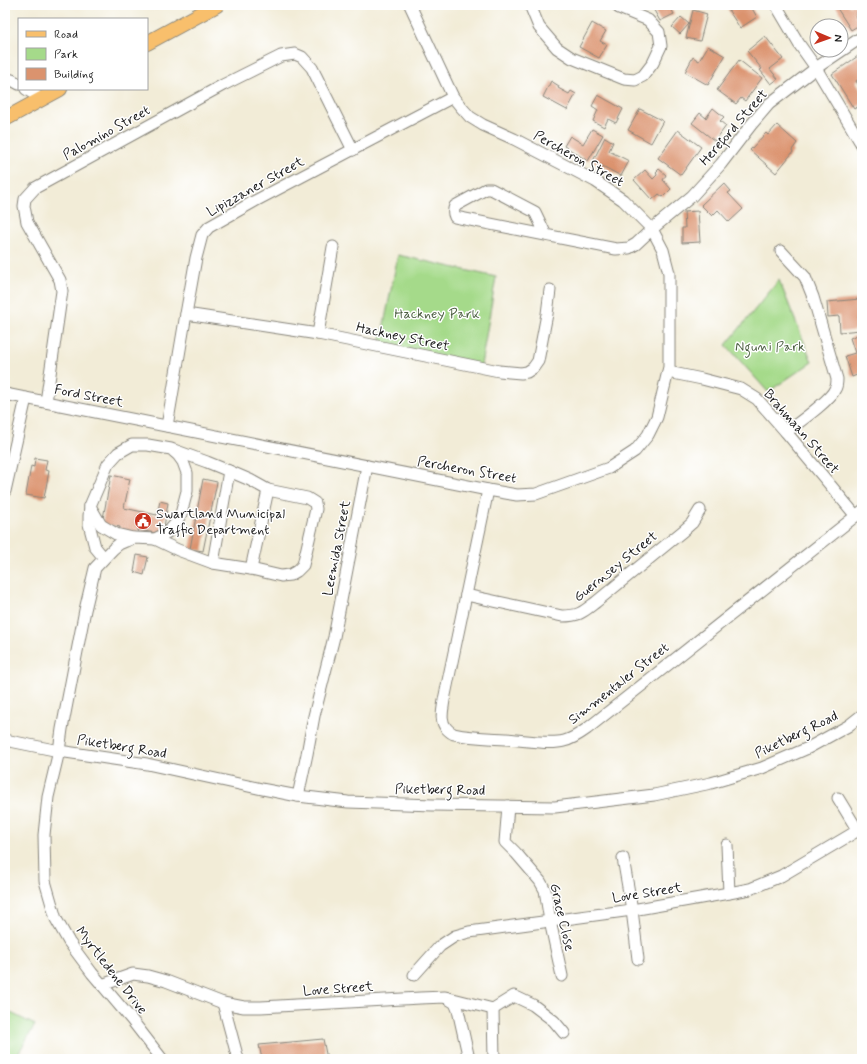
<svg xmlns="http://www.w3.org/2000/svg" width="867" height="1064" viewBox="0 0 867 1064" font-family="Mynerve,sans-serif">
<style>
.green{fill:#a5da8a;stroke:#607b53}
.building{fill:#db936e}
.lines{fill:none;stroke-linecap:round;stroke-linejoin:round}
.minor-casing{stroke:#87847a;stroke-width:13}
.major-casing{stroke:#87847a;stroke-width:16}
.minor{stroke:#fff;stroke-width:11}
.major{stroke:#f8bf6c;stroke-width:14}
.labels{text-anchor:middle;stroke-width:3;stroke-linejoin:round;paint-order:stroke}
.street-label{font-size:14px;fill:#1c1c1c;stroke:#fff}
.park-label{font-size:14px;fill:#4c5e42;stroke:#fff}
.poi-label{font-size:14px;fill:#1c1c1c;stroke:#fff;text-anchor:start}
</style>
<rect width="100%" height="100%" fill="#fff"/>
<filter id="ink" filterUnits="userSpaceOnUse"><feTurbulence type="fractalNoise" baseFrequency=".025" numOctaves="2"/><feDisplacementMap in="SourceGraphic" scale="8" xChannelSelector="R" yChannelSelector="G"/><feConvolveMatrix kernelMatrix="1 2 1 2 8 2 1 2 1" color-interpolation-filters="sRGB"/></filter>
<filter id="wash" filterUnits="userSpaceOnUse"><feTurbulence type="fractalNoise" baseFrequency=".012" numOctaves="4" result="noise"/><feDisplacementMap in="SourceGraphic" scale="16" xChannelSelector="R" yChannelSelector="G"/><feGaussianBlur stdDeviation="0.9" result="paint"/><feColorMatrix in="noise" values="0 0 0 0 0 0 0 0 0 0 0 0 0 0 0 0 0 1.4 0 .05"/><feComposite in="paint" operator="in"/></filter>
<g filter="url(#wash)">
<rect width="100%" height="100%" fill="#f2ecd7"/>
<g class="green">
<polygon points="398,255 496,277 480,371 379,349"/>
<polygon points="779,280 812,362 768,392 726,345"/>
<polygon points="5,1010 35,1025 15,1059 5,1059"/>
</g>
<g id="blocks">
<g class="building">
<polygon points="651,5 669,5 674,14 660,21"/>
<polygon points="725,5 750,5 757,17 740,28"/>
<polygon points="835,5 849,5 850,7 852,5 862,5 862,9 855,14 861,24 851,30"/>
<polygon points="693,10 707,14 700,41 686,38"/>
<polygon points="681,17 689,24 680,34 672,27"/>
<polygon points="592,23 606,31 600,41 607,45 599,58 579,47"/>
<polygon points="765,36 783,59 770,69 778,79 771,84 760,70 762,69 747,51"/>
<polygon points="708,46 725,56 708,85 685,72 693,57 699,61"/>
<polygon points="861,54 862,78 856,81 862,91 862,104 854,109 832,74"/>
<polygon points="739,60 762,78 745,101 741,98 736,104 717,90"/>
<polygon points="551,81 559,86 558,88 569,94 571,91 576,94 567,110 543,97"/>
<polygon points="598,95 623,109 616,123 608,119 604,127 593,121 598,110 592,106"/>
<polygon points="713,108 724,117 720,121 726,126 715,141 692,123 700,113 706,118"/>
<polygon points="640,109 663,121 651,143 628,130"/>
<polygon points="777,125 797,143 792,150 793,152 776,173 750,150 766,133 768,135"/>
<polygon points="592,129 603,135 588,161 564,146 570,136 583,144"/>
<polygon points="678,130 701,147 681,175 658,158"/>
<polygon points="605,137 613,142 609,151 629,161 621,176 593,161"/>
<polygon points="659,169 666,175 663,180 671,189 663,197 659,194 652,200 634,180 645,170 653,179 657,175 656,172"/>
<polygon points="724,183 731,191 728,193 743,209 729,222 718,210 712,216 701,205"/>
<polygon points="698,211 700,242 682,243 682,228 685,228 684,212"/>
<polygon points="860,299 861,316 858,316 860,330 840,332 839,316 828,317 827,302"/>
<polygon points="862,333 862,373 852,377 845,356 855,353 850,338"/>
<polygon points="35,458 47,460 45,470 49,471 44,498 26,495 31,466 34,467"/>
<polygon points="111,475 130,479 124,508 157,515 160,501 168,503 163,533 156,533 138,530 137,537 119,534 120,527 102,524"/>
<polygon points="203,479 217,482 203,551 190,549"/>
<polygon points="137,555 148,557 144,575 134,572"/>
<polygon points="323,1039 327,1059 262,1059 259,1045"/>
</g>
</g>
</g>
<g filter="url(#ink)">
<use href="#blocks" fill-opacity="0" stroke="#87847a" stroke-width="1"/>
<g class="lines">
<defs>
<g id="minor">
<polyline points="530,5 539,27 557,48 572,58 624,79 635,80 643,76 653,63 661,46 659,32 648,20 619,8"/>
<polyline points="776,5 799,44 816,68 862,145"/>
<polyline points="5,78 12,80 19,84"/>
<polyline points="26,89 42,99"/>
<path d="M 546,235 L 535,212 L 491,189 L 486,189 L 455,206 C 453,210 453,213 455,217 L 616,249 L 629,248 L 636,244 L 652,229 L 692,196 L 721,164 L 751,125 L 769,104 L 816,68 L 862,37"/>
<path d="M 781,251 L 805,277 L 813,297 L 837,379 C 837,382 837,386 835,389 C 830,401 798,423 786,432"/>
<polyline points="186,314 318,334 499,371 521,373 527,372 533,368 538,361 547,314 550,290"/>
<polyline points="318,334 333,247"/>
<polyline points="668,372 702,379 741,389 757,399 786,432 856,516"/>
<polyline points="5,394 488,490 517,495 536,494 609,468 635,451 648,435 657,417 669,367 669,273 663,250 652,229 623,200 595,181 514,139 483,125 470,117 461,107 453,97 410,5"/>
<polyline points="46,402 62,291 60,280 27,222 24,206 25,199 35,188 223,85 281,56 295,54 302,57 312,68 353,150"/>
<polyline points="167,426 186,314 196,258 202,235 209,227 255,201 453,97"/>
<path d="M 488,490 L 444,700 C 443,709 439,721 447,729 C 449,731 451,733 454,734 C 471,738 489,738 506,739 C 522,740 550,745 564,741 C 573,739 581,733 588,728 L 862,511"/>
<polyline points="5,491 26,398"/>
<polyline points="90,506 101,525 116,534 133,538"/>
<polyline points="155,539 178,550 213,563 251,569 281,576 290,575 297,571 303,565 316,509 315,503 307,498 268,490 250,480 229,471 207,462 174,450"/>
<polyline points="104,558 95,547 89,524 89,516 90,506 108,464 118,453 132,445 148,445 171,449 178,455 183,462 187,473 187,491 181,514 175,524 168,532 155,539 134,538 126,541 119,544 113,549 95,568 85,610 62,729 59,751 48,797 44,835 45,881 56,919 69,942 92,973 131,1019 162,1059"/>
<polyline points="213,563 229,471"/>
<polyline points="251,569 268,490"/>
<path d="M 466,595 L 562,616 C 580,616 583,612 596,602 L 683,531 L 692,523 L 700,510"/>
<polyline points="5,740 59,751 147,764 262,789 298,796 348,802 433,805 555,807 654,795 711,783 762,768 808,748 848,726 862,715"/>
<polyline points="298,796 307,754 314,716 334,637 367,466"/>
<polyline points="838,798 858,831"/>
<polyline points="508,806 505,842 516,853 540,881 545,890 550,921 562,976"/>
<polyline points="727,845 729,893"/>
<polyline points="623,858 632,910 638,959"/>
<polyline points="414,975 440,946 455,936 469,932 632,910 729,893 750,889 781,876 862,828"/>
<polyline points="102,985 133,974 148,976 166,981 223,1003 244,1007 261,1007 420,998 445,997 493,1009 514,996 533,1005 554,1021 564,1033"/>
<polyline points="447,998 455,1003 458,1010 469,1059"/>
<polyline points="223,1003 238,1059"/>
<polyline points="493,1009 494,1059"/>
</g>
<g id="major">
<polyline points="147,43 217,5"/>
<polyline points="5,119 60,89"/>
</g>
</defs>
<use href="#minor" class="minor-casing"/>
<use href="#major" class="major-casing"/>
<use href="#minor" class="minor"/>
<use href="#major" class="major"/>
</g>
</g>
<defs>
<symbol id="civic-disc" viewBox="-11 -11 22 22"><circle r="9.5" fill="#c8321e" stroke="#fff"/><path d="M-.6-6.5H3V-4.5H.6V-3L4-1V1h2V6H-6V1h2V-1L-.6-3ZM-1.2 2.5V6h2.4V2.5Z" fill="#fff"/></symbol>
</defs>
<g fill-rule="evenodd">
<use href="#civic-disc" x="133" y="511" width="20" height="20"/>
</g>
<g class="labels">
<g class="street-label">
<text transform="translate(733 127) rotate(-49)" y="5">Hereford Street</text>
<text transform="translate(106 132) rotate(-29)" y="5">Palomino Street</text>
<text transform="translate(579 158) rotate(29)" y="5">Percheron Street</text>
<text transform="translate(255 186) rotate(-29)" y="5">Lipizzaner Street</text>
<text transform="translate(403 336) rotate(12)" y="5">Hackney Street</text>
<text transform="translate(89 395) rotate(11)" y="5">Ford Street</text>
<text transform="translate(802 431) rotate(49)" y="5">Brahmaan Street</text>
<text transform="translate(467 469) rotate(10)" y="5">Percheron Street</text>
<text transform="translate(336 548) rotate(-79)" y="5">Leemida Street</text>
<text transform="translate(615 566) rotate(-39)" y="5">Guernsey Street</text>
<text transform="translate(618 683) rotate(-38)" y="5">Simmentaler Street</text>
<text transform="translate(796 734) rotate(-26)" y="5">Piketberg Road</text>
<text transform="translate(122 746) rotate(9)" y="5">Piketberg Road</text>
<text transform="translate(440 789) rotate(1)" y="5">Piketberg Road</text>
<text transform="translate(647 892) rotate(-9)" y="5">Love Street</text>
<text transform="translate(563 917) rotate(77)" y="5">Grace Close</text>
<text transform="translate(112 970) rotate(52)" y="5">Myrtledene Drive</text>
<text transform="translate(338 988) rotate(-4)" y="5">Love Street</text>
</g>
<g class="park-label">
<text x="437" y="318">Hackney Park</text>
<text x="770" y="351">Nguni Park</text>
</g>
<g class="poi-label">
<text x="156" y="518">Swartland Municipal<tspan x="156" dy="16">Traffic Department</tspan></text>
</g>
</g>
<rect width="867" height="1064" fill="none" stroke="#fff" stroke-width="20"/>
<rect x="18" y="18" width="130" height="72" fill="#ffffff" stroke="#a4a4a4"/>
<rect x="26" y="31" width="20" height="6" fill="#f8bf6c" stroke="#a4a4a4"/>
<text x="54" y="38" font-size="12" fill="#1c1c1c">Road</text>
<rect x="26" y="48" width="20" height="12" fill="#a5da8a" stroke="#a4a4a4"/>
<text x="54" y="58" font-size="12" fill="#1c1c1c">Park</text>
<rect x="26" y="68" width="20" height="12" fill="#db936e" stroke="#a4a4a4"/>
<text x="54" y="78" font-size="12" fill="#1c1c1c">Building</text>
<g transform="translate(829 38) rotate(92)"><circle r="19" fill="#ffffff" stroke="#a4a4a4"/>
<path d="M0-3L7 15L0 10L-7 15Z" fill="#c8321e"/>
<text y="-6" font-size="11" font-weight="bold" text-anchor="middle" fill="#1c1c1c">N</text>
</g>
</svg>
